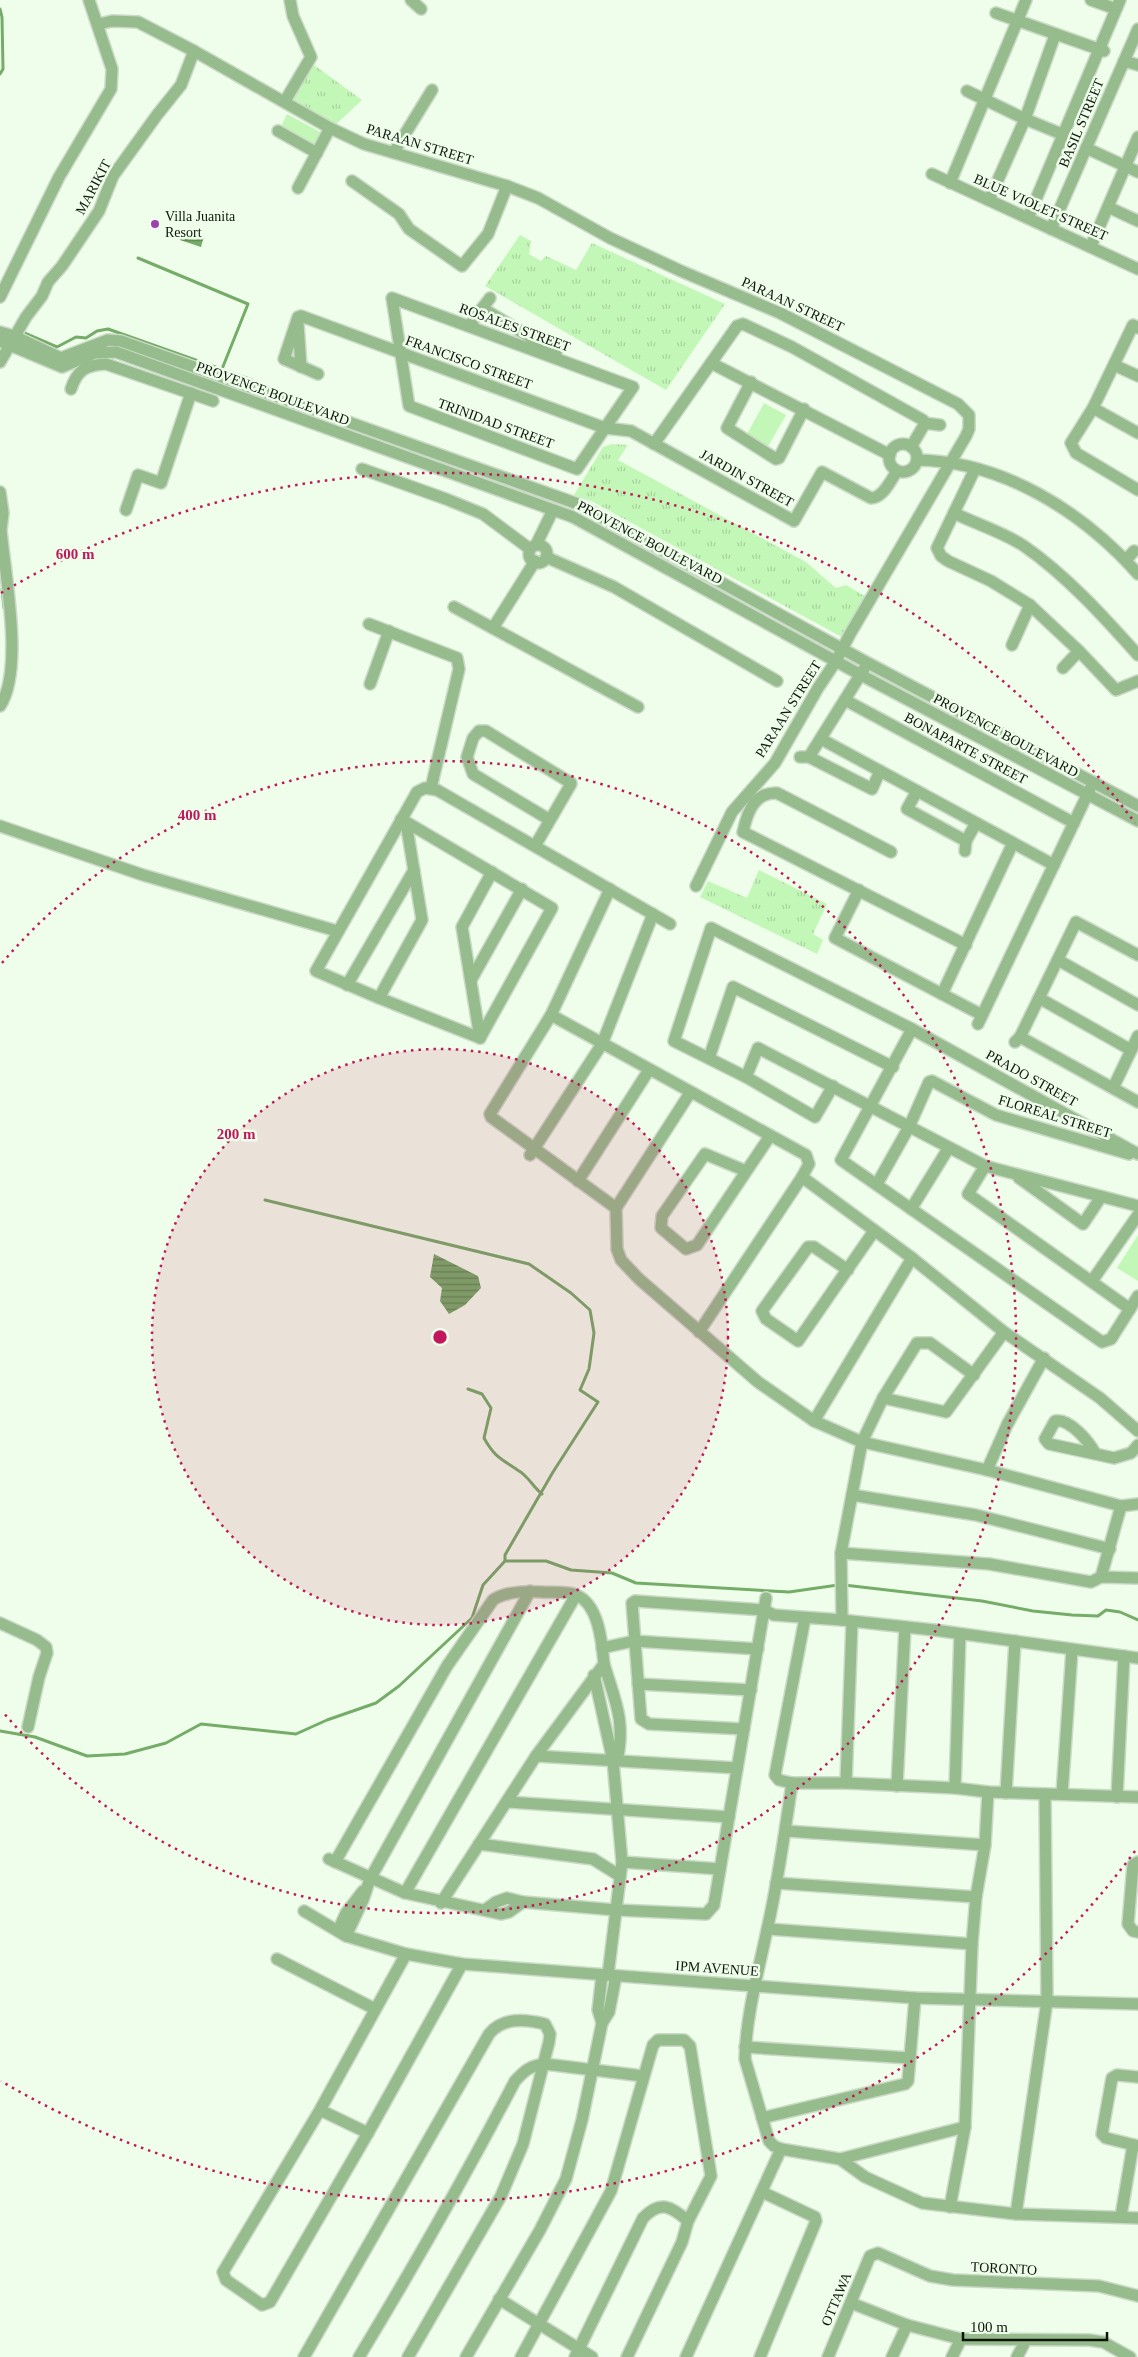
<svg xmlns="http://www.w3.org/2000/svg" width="1138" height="2357" viewBox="0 0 1138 2357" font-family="Georgia,serif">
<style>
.grass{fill:url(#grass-tufts)}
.garden{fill:#c3f7b7}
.water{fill:url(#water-rules)}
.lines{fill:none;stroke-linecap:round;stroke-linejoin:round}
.stream{stroke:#75ac68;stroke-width:3}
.minor-casing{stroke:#cbd9c7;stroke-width:14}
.minor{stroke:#96bc8d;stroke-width:11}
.ring{fill:none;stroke:#c2185b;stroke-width:2.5;stroke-dasharray:2.5 5}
.poi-dot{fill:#9c43af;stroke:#effeeb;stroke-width:2}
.labels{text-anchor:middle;stroke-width:5;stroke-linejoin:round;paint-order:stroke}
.street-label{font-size:14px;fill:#0e160c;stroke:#effeeb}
.poi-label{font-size:14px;fill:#0e160c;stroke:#effeeb;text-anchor:start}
.centre{fill:#c2185b;stroke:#effeeb;stroke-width:2.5}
.ring-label{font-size:15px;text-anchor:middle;font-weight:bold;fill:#c2185b;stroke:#effeeb;stroke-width:5;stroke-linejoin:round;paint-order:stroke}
</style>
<defs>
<pattern id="grass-tufts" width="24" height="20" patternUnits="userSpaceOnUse" patternTransform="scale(1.25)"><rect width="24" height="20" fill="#c3f7b7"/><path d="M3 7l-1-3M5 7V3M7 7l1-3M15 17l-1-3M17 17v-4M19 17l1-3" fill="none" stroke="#a6d39c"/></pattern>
<pattern id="water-rules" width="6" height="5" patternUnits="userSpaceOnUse" patternTransform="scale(1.25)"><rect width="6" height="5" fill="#75ac68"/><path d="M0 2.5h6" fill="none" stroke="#5e8b54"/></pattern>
</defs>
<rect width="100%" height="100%" fill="#effeeb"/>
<g class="grass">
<polygon points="314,65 362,100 331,129 289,104"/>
<polygon points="520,235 531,241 529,254 541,261 546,256 576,270 592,243 725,304 666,390 485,286"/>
<polygon points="612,444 628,445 618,460 806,562 836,588 846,585 868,598 842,637 593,502 574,495 603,447"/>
<polygon points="759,870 827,904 813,934 823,940 817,954 700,897 708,881 747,898"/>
</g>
<g class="garden">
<polygon points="287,114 322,133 314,148 280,129"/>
<polygon points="764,403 786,415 766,450 745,438"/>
<polygon points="1138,1235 1138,1281 1117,1268"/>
</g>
<g class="water">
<polygon points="184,229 204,236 201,247 180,240"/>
<polygon points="434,1254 478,1276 481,1288 465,1305 449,1314 440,1301 442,1288 430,1277"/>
</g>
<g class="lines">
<g class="stream">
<polyline points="0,9 2,17 3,69 0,74"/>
<polyline points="138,258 248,304 222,369"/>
<polyline points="22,332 57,347 76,337 86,338 97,331 108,329 252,380"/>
<polyline points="2,589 4,608"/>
<polyline points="265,1200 529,1264 571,1293 590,1310 594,1333 589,1369 580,1390 598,1402 553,1472 505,1555 505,1561"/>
<path d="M 468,1389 L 482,1394 L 491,1408 L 484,1438 C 495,1458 502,1459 519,1471 C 528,1476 533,1487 542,1494"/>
<polyline points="844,1585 982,1601 1033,1611 1072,1615 1098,1616 1106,1610 1120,1612 1138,1620"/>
<polyline points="0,1731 35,1737 87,1756 125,1754 166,1743 201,1724 296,1734 327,1720 376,1703 399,1686 472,1618 483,1585 505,1561 546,1561 571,1570 612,1573 636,1583 789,1592 838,1585"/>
</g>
<defs>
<g id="minor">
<polyline points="411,0 421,9"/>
<polyline points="1091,0 1116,9"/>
<polyline points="996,13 1104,51"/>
<polyline points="99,24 112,21 138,22 194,51 330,128 364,144 507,186 538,198 610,238 681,271 780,313 958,404 969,415 969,429 966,436 850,634 836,661 818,688 775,763 732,812 696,886"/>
<polyline points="1124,61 1138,65"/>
<polyline points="967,91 1025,119 1064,135"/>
<polyline points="285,101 311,57 293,16 290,0"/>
<polyline points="278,131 317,153"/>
<polyline points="1086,148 1138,172"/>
<polyline points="394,152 432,90"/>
<polyline points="932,174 1138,269"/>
<polyline points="352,181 399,214 409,229 462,266 488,234 507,186"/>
<polyline points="950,183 1026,0"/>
<polyline points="298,188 330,128"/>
<polyline points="989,200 1025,119 1055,35"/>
<polyline points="1108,207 1138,221"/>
<polyline points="1028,218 1120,0"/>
<polyline points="1051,229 1138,29"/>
<polyline points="1091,246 1138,137"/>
<polyline points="0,297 59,177 111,89 112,69 89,0"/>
<polygon points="392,298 633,387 577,469 409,406"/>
<polyline points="482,308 556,353"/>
<polyline points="298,324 301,367"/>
<polyline points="469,326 490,298"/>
<polyline points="1138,328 1133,325 1093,408 1071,443 1076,453 1138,490"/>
<polyline points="0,332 14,336 61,358 108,340 121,341 578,504 868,663 1138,806"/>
<polyline points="0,341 62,367 95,353 116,352 573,517 861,675 1138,821"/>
<polyline points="0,362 26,317 42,296 48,282 62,266 99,211 113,176 157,115 181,85 194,51"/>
<polyline points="711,363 890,455"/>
<polyline points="1114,365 1138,376"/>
<path d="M 318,374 L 284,359 L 298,317 L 301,316 L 605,428 L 631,431 L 794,521 L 822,472 L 871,498 C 883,498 891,480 897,471"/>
<polyline points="751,382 727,428 776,459 779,458 804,409"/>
<path d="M 71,389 C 77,370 86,365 106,364 L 213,401"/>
<polyline points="1093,408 1138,433"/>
<polyline points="924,423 940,425"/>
<polyline points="654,444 737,326 743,324 792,347 923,420 924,425 911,447"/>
<circle cx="903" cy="458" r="14"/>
<path d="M 917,460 C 1002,461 1082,511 1138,574"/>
<polyline points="362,469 446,499 483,514 530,549"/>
<polyline points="975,469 937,548 941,556 948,561 991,581 1030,605"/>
<path d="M 0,492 L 3,513 L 1,530 C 5,575 24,670 0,706"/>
<polyline points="126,510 138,475 161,483 191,393"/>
<path d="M 954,513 C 976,524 1003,532 1024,546 C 1067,576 1103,616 1138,655"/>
<polyline points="536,545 553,510"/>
<circle cx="538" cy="554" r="9"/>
<polyline points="546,557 614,587 777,681"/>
<polyline points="1126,560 1134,551"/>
<polyline points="454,607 638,707"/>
<polyline points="369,624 457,658 459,669 431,788"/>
<polyline points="493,628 535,561"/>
<polyline points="1012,645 1030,605 1079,651 1063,668"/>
<polyline points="1079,651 1116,690 1138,681"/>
<polyline points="370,684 389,631"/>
<polyline points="845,700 1074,823"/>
<polyline points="821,739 1054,865"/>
<polyline points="800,757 809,757 872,789 880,771"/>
<polyline points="809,757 864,669"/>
<polyline points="917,791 907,809 966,841"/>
<polyline points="401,819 552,908 480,1038"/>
<polyline points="0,826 143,875 337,931"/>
<polyline points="535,846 571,784 571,783 486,731 479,731 473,738 467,757 473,774 550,820"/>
<polyline points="965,851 966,841 976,823"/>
<path d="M 891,852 L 777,793 C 754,792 747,813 743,832 L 966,945"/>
<polyline points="610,889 551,1015 490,1114 491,1117 616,1208"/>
<polyline points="859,890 835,938 982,1015"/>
<polyline points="1058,960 1138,1005"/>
<polyline points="471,980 522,889"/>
<polyline points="347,985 414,870"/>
<polyline points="942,994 1013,843"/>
<polyline points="379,998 422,920 406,822"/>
<polyline points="1039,998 1131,1050"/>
<polyline points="551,1015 806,1155 809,1164 802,1177 699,1332"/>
<polyline points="978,1024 1090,789"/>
<polyline points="912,1029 841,1160 1102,1342 1111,1339 1138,1296"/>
<polyline points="1020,1037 1138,1102"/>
<polyline points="480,1038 379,998 316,971 417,792 425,788 437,790 670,924"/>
<polyline points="480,1038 462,927 492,872"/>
<polyline points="1015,1042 1020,1037 1076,922 1138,955"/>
<polyline points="709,1058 733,987 893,1067"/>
<polyline points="746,1077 758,1048 985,1166 1138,1206"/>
<polyline points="833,1086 815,1117 746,1077 674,1041 711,928 912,1029 1138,1154"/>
<polyline points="1113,1088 1138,1036"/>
<polyline points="690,1093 616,1208 617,1249 621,1260 639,1279 758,1382 814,1421 862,1442 987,1470 1121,1506 1138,1504"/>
<polyline points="530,1155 602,1044 653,914"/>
<polyline points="985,1166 968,1194 1130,1309"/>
<polyline points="746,1171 705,1154 662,1216 661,1228 686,1249 697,1245 770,1136"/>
<polyline points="802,1177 912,1258 1004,1332 1100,1398 1138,1431"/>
<polyline points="1019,1178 1083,1224 1101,1197"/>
<polyline points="578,1181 649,1070"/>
<polyline points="877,1184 909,1127 929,1082 932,1081 996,1115 1129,1154"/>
<polyline points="911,1209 948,1149"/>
<polyline points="848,1270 814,1247 808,1247 762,1311 766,1319 798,1341 874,1231"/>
<polyline points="1092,1281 1138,1215"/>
<polyline points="883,1398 946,1412 1004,1332"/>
<polyline points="814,1421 912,1258"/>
<path d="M 1095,1453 C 1089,1442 1070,1418 1055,1421 L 1045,1439 L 1049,1444 L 1114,1458 L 1131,1453 L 1138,1445"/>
<polyline points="987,1470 1007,1425 1044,1358"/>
<polyline points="852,1495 976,1515 1110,1549"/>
<polyline points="841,1553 989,1564 1091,1582 1101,1577 1136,1578"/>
<polyline points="1101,1577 1121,1506"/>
<polyline points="805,1618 775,1775 779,1780 792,1783 846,1783 955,1788 988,1792 1138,1797"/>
<polyline points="842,1620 841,1553 862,1442 883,1398 917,1343 930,1343 974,1375"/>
<polyline points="0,1623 37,1640 46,1647 47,1653 39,1677 28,1727"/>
<polyline points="602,1648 634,1641 758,1649"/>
<path d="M 604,1664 C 615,1701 626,1721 617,1761"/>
<polyline points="594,1675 613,1761 622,1862 608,1975"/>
<polyline points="638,1684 751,1690"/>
<polyline points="744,1729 649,1724 641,1719 632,1603 635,1601 764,1610 774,1615 842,1620 934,1630 1138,1658"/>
<polyline points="536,1756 737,1768"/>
<path d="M 792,1783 C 785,1832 778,1882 767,1930 C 758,1973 746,2016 745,2059 L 769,2141 L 774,2146 L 781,2149 L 840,2159 L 865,2177 L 922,2203 L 1016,2214 L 1138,2218"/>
<polyline points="846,1783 852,1622"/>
<polyline points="897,1786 905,1627"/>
<polyline points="955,1788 960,1634"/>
<polyline points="1006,1793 1015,1641"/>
<polyline points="1062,1794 1072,1650"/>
<polyline points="1117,1797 1124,1656"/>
<polyline points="507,1802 729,1817"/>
<polyline points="786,1831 985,1845"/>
<polyline points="479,1844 593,1859 620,1876"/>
<polyline points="329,1859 405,1893 501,1914 509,1912 523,1902"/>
<path d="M 335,1862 L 447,1666 L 493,1600 C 506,1591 526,1591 542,1592 C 552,1593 567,1591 576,1595 C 599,1604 602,1643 604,1664 L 536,1756 L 441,1903"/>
<polyline points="622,1862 720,1869"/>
<polyline points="1138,1862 1133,1865 1128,1924 1133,1931 1138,1932"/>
<polyline points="776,1883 976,1897"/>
<polyline points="405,1893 576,1595"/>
<polyline points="485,1910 496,1902 507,1898 523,1902 616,1910 706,1914 714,1905 766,1598"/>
<polyline points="304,1911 346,1936 406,1954 462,1964 915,1998 1138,2004"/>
<polyline points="768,1929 972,1944"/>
<polyline points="338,1931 346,1913 363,1891"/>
<polyline points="346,1936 363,1900 370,1879 530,1591"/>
<polyline points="277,1959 375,2009"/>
<polyline points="602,1975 598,2010 602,2023"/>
<polyline points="745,2047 909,2058"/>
<polyline points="1138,2077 1117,2075 1112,2078 1102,2134 1106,2138 1138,2146"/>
<polyline points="320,2110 368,2133 270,2302 262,2305 226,2280 223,2272 320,2110 406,1954"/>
<polyline points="762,2118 905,2084 908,2081 915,1998"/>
<polyline points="368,2133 462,1964"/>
<polyline points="840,2159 965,2127"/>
<polyline points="950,2207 965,2127 972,1944 976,1897 985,1845 988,1792"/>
<polyline points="1016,2214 1047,2001 1045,1794"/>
<polyline points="1121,2216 1133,2145"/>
<polyline points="499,2299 592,2357"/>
<polyline points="851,2303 907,2325 961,2339 1089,2340 1103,2342 1130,2357"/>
<path d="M 304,2357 L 489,2034 C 503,2017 525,2019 545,2024 L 550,2034 L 549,2042 L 523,2144 L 501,2196 L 408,2357"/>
<path d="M 359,2357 C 414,2266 466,2175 515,2081 C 524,2071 531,2065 545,2064 L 643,2076"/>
<polyline points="466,2357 540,2230 566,2179 582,2120 602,2023 609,2012 616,1976"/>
<polyline points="521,2357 611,2191 653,2045 658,2040 684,2040 690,2046 711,2176 688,2221 682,2242 627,2357"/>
<path d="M 575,2357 L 643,2218 C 660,2200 671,2206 688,2221"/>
<polyline points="686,2357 781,2149"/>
<polyline points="760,2357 816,2221 815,2217 762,2192"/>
<polyline points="828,2357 870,2256 878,2253 930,2276 953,2280 1099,2286 1138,2296"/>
<polyline points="892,2357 907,2325"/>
<polyline points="952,2357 961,2339"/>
<polyline points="1017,2357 1026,2340"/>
</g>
</defs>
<use href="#minor" class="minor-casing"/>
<use href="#minor" class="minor"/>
</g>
<circle cx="440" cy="1337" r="288" fill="#c2185b" fill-opacity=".12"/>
<g class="ring">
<circle cx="440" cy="1337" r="288"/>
<path d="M2 963A576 576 0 1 1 2 1711"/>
<path d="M1135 1851A864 864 0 0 1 1 2081M1 593A864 864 0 0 1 1135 823"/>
</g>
<circle class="poi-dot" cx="155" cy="224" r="5"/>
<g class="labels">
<g class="street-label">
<text transform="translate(1081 123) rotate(-67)" y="5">BASIL STREET</text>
<text transform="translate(420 144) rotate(17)" y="5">PARAAN STREET</text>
<text transform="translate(93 187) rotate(-62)" y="5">MARIKIT</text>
<text transform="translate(1041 207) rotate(24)" y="5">BLUE VIOLET STREET</text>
<text transform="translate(793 304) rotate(25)" y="5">PARAAN STREET</text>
<text transform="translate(515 327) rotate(20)" y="5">ROSALES STREET</text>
<text transform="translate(469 362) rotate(20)" y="5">FRANCISCO STREET</text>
<text transform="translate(273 393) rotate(20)" y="5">PROVENCE BOULEVARD</text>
<text transform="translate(496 423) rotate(20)" y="5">TRINIDAD STREET</text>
<text transform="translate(747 478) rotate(29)" y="5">JARDIN STREET</text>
<text transform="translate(650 542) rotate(28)" y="5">PROVENCE BOULEVARD</text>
<text transform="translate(788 709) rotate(-58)" y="5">PARAAN STREET</text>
<text transform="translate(1006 735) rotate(28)" y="5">PROVENCE BOULEVARD</text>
<text transform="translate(966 748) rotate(28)" y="5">BONAPARTE STREET</text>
<text transform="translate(1032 1078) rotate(29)" y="5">PRADO STREET</text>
<text transform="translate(1055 1116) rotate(17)" y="5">FLOREAL STREET</text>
<text transform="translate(717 1968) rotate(4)" y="5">IPM AVENUE</text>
<text transform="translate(1004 2268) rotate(3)" y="5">TORONTO</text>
<text transform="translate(836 2299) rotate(-67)" y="5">OTTAWA</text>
</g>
<g class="poi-label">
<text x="165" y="221">Villa Juanita<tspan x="165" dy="16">Resort</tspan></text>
</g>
</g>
<circle cx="440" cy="1337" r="8" class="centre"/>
<g class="ring-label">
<text x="75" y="559">600 m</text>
<text x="197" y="820">400 m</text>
<text x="236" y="1139">200 m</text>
</g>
<path d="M963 2332v8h144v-8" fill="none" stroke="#0e160c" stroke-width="2.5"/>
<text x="970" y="2332" font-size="15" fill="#0e160c" stroke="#effeeb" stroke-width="4" paint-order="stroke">100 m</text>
</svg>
